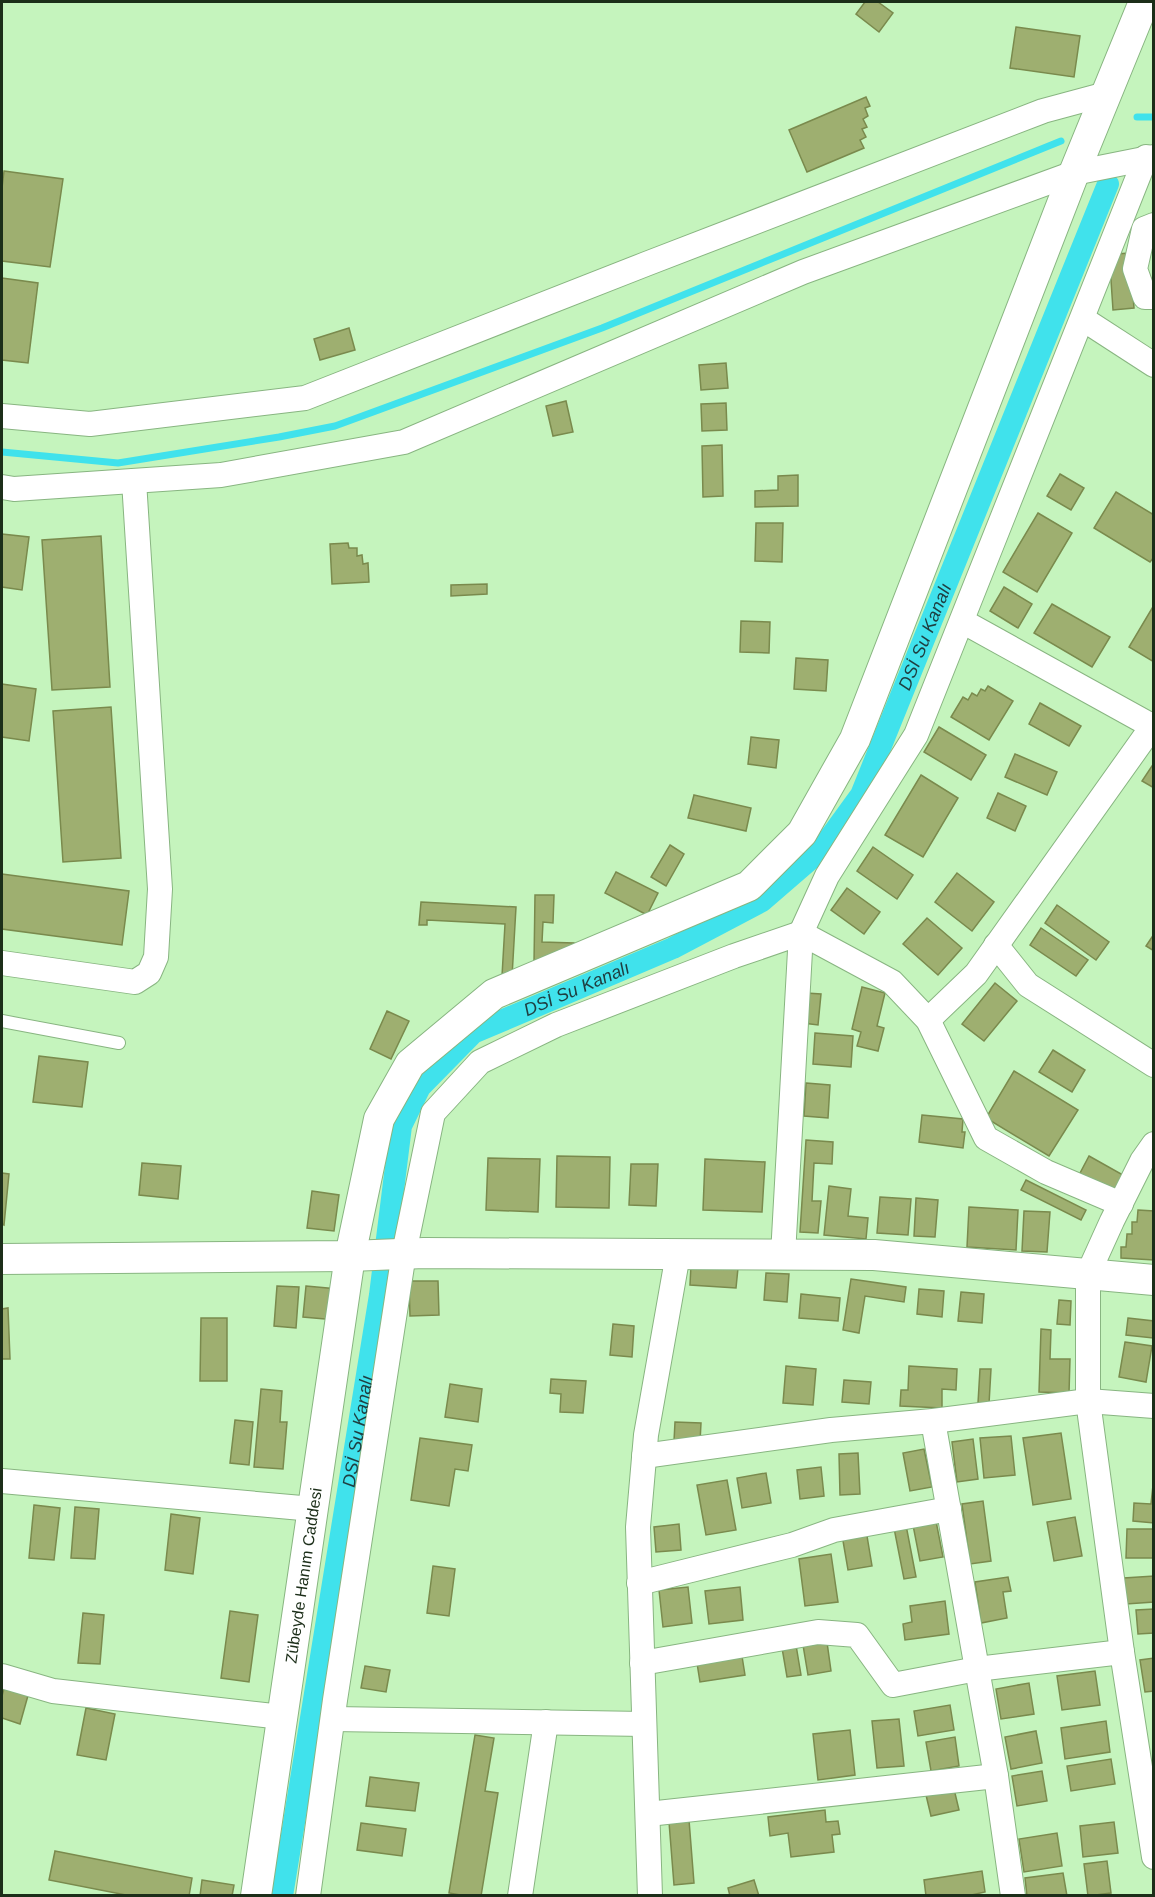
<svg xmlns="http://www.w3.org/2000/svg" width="1155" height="1897" viewBox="0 0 1155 1897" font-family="Arial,sans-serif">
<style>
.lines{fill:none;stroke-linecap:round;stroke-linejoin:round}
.stream{stroke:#40e2ec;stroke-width:7}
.canal{stroke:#40e2ec;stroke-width:22}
.building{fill:#9eaf70;stroke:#7a8a4d;stroke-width:1.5}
.service-casing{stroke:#88b581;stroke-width:14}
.minor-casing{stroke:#88b581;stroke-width:26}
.tertiary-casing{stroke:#88b581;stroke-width:32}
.service{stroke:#fff;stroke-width:12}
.minor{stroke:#fff;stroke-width:24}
.tertiary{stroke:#fff;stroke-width:30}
.labels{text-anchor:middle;stroke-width:6;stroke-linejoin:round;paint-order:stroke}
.street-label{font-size:16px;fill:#1c2e19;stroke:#c5f4bd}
.water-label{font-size:18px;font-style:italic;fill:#1e3e40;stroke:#c5f4bd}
</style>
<rect width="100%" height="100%" fill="#c5f4bd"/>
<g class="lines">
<g class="stream">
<polyline points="1137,117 1154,117"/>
<polyline points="2,452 118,463 279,437 335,426 602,328 1061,141"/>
</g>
<path class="canal" id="s1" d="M 282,1896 L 380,1295 L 401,1126 L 420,1087 L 473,1033 L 673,948 L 762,901 L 821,850 L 861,795 L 1108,184"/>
</g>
<g class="building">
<polygon points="865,2 878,2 893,13 879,32 856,14"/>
<polygon points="1016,27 1080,36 1074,77 1010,68"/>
<polygon points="866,97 870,106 865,108 868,116 863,119 867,127 862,129 866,137 860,140 864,148 807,172 789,130"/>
<polygon points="4,171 63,179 50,267 2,261 2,188"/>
<polygon points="1130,253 1134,308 1113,310 1110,265 1115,254"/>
<polygon points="2,278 38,283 28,363 2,360"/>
<polygon points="349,328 355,350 320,360 314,339"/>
<polygon points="726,363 728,388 701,390 699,365"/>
<polygon points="566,401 573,432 553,436 546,406"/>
<polygon points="726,403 727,430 702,431 701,404"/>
<polygon points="722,445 723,496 703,497 702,446"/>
<polygon points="1060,474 1084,488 1071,510 1047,496"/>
<polygon points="798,475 798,506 755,507 755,491 778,490 778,476"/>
<polygon points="1116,492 1154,515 1154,557 1150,562 1094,528"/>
<polygon points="1038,513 1072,533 1037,592 1003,572"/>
<polygon points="756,523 783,523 782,562 755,561"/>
<polygon points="2,534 29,537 22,590 2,587"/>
<polygon points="101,536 110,687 52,690 42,540"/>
<polygon points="348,543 349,548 357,548 357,556 362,555 363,564 368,563 369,582 332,584 330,544"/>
<polygon points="487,584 487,594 451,596 451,585"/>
<polygon points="1004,587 1032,604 1018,628 990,611"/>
<polygon points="1052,604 1110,637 1092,667 1034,633"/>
<polygon points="1154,605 1154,662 1129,647"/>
<polygon points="741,621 770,622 769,653 740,652"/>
<polygon points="796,658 828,660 826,691 794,689"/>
<polygon points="2,684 36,689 29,741 2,737"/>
<polygon points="988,686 1013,701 989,740 951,717 963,697 968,700 972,693 977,696 981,689 985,691"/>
<polygon points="1040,703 1081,726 1069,746 1029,724"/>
<polygon points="111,707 121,858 63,862 53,711"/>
<polygon points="939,727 986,755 971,780 924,752"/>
<polygon points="751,737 779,740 776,768 748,764"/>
<polygon points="1015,754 1057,772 1047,795 1005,777"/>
<polygon points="1154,763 1154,788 1142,781"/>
<polygon points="921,775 958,798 923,857 885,835"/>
<polygon points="998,793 1026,806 1015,831 987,818"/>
<polygon points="694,795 751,808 746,831 688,818"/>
<polygon points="670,845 684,854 666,886 651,877"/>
<polygon points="873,847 913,875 897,899 857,871"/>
<polygon points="616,872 658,893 647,915 605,893"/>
<polygon points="957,873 994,902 972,931 935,902"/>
<polygon points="2,874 129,891 122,945 2,929"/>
<polygon points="847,888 880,912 864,934 831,910"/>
<polygon points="535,895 554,895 553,923 543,922 542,942 574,943 574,950 534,963"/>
<polygon points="421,902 516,907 512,977 502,976 505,924 427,920 427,925 419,925"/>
<polygon points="1057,905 1109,942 1096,960 1045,923"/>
<polygon points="927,918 962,948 938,975 903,944"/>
<polygon points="1041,928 1088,960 1076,976 1030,945"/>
<polygon points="1154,934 1154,951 1146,946"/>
<polygon points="995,983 1017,1001 984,1041 962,1024"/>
<polygon points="862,987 885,993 877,1026 884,1028 878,1051 857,1046 861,1032 852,1029"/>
<polygon points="806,993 821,994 818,1025 803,1023"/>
<polygon points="387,1011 409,1021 391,1059 370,1049"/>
<polygon points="815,1033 853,1036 851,1067 813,1064"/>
<polygon points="1053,1050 1085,1070 1072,1092 1039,1072"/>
<polygon points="39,1056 88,1062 82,1107 33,1102"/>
<polygon points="1014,1071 1078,1110 1049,1156 986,1118"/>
<polygon points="806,1083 830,1085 828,1118 804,1116"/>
<polygon points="922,1115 963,1119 962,1132 965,1132 963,1148 919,1142"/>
<polygon points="806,1140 833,1142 832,1164 814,1163 812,1201 821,1201 818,1233 800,1232"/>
<polygon points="557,1156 610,1157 609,1208 556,1207"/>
<polygon points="1089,1156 1123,1175 1112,1196 1078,1177"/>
<polygon points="488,1158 540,1159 538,1212 486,1210"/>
<polygon points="705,1159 765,1162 762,1212 703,1210"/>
<polygon points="142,1163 181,1166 178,1199 139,1195"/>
<polygon points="631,1164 658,1164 656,1206 629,1205"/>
<polygon points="2,1173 9,1174 4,1225 2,1224"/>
<polygon points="1026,1180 1086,1210 1081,1220 1021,1190"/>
<polygon points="829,1186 851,1189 848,1216 868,1218 866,1239 824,1235"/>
<polygon points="312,1191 339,1195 334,1231 307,1228"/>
<polygon points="880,1197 911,1199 908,1235 877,1233"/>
<polygon points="916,1198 938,1200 935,1237 914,1236"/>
<polygon points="969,1207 1018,1210 1016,1250 967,1247"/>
<polygon points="1138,1210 1154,1211 1154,1260 1121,1258 1121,1247 1126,1247 1127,1234 1132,1234 1132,1222 1137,1222"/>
<polygon points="1024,1211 1050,1212 1047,1252 1022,1251"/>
<polygon points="691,1265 738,1268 736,1288 690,1285"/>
<polygon points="766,1273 789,1274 787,1302 764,1300"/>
<polygon points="851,1279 906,1287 904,1302 865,1296 859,1333 843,1330"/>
<polygon points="409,1281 438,1281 439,1315 410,1316"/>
<polygon points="277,1286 299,1287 296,1328 274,1326"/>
<polygon points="306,1286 338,1289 336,1320 303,1317"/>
<polygon points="919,1289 944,1291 942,1317 917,1314"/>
<polygon points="961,1292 984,1294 982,1323 958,1321"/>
<polygon points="801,1294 840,1298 838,1321 799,1318"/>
<polygon points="1059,1300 1071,1301 1070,1325 1057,1324"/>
<polygon points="8,1308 10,1359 2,1359 2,1309"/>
<polygon points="201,1318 227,1318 227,1381 200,1381"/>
<polygon points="1128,1318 1154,1321 1153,1338 1126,1335"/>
<polygon points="613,1324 634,1326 632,1357 610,1355"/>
<polygon points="1041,1329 1051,1330 1050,1359 1070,1359 1069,1393 1039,1392"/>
<polygon points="1125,1342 1152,1346 1146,1382 1119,1377"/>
<polygon points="786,1366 816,1369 813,1405 783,1403"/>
<polygon points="909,1366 957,1369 956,1390 942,1389 942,1408 900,1406 901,1390 908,1390"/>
<polygon points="980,1369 991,1369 989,1404 978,1403"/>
<polygon points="551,1379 586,1381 583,1413 560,1412 561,1394 550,1393"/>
<polygon points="844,1380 871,1382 869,1404 842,1402"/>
<polygon points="450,1384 482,1389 478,1422 445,1417"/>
<polygon points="261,1389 282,1391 280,1422 287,1422 283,1469 254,1467"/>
<polygon points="235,1420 253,1422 249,1465 230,1463"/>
<polygon points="675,1422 701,1423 700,1442 674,1441"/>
<polygon points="1061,1433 1071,1499 1033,1505 1023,1438"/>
<polygon points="1011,1436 1015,1475 984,1478 980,1438"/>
<polygon points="420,1438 472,1445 468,1471 455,1469 449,1506 411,1500"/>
<polygon points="973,1439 978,1479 957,1482 952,1442"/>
<polygon points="924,1449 932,1487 910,1491 903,1453"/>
<polygon points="858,1453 860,1494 840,1495 839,1454"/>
<polygon points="821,1467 824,1496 800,1499 797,1470"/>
<polygon points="766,1473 771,1503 742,1508 737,1478"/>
<polygon points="727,1480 736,1530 706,1535 697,1485"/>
<polygon points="1153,1485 1154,1523 1133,1521 1134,1503 1151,1504"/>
<polygon points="983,1501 991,1561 970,1564 962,1504"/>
<polygon points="34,1505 60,1508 54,1560 29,1558"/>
<polygon points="75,1507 99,1509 95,1559 71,1558"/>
<polygon points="171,1514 200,1518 193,1574 165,1570"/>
<polygon points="935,1516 943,1557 920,1561 912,1520"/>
<polygon points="1075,1517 1082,1556 1054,1561 1047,1522"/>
<polygon points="905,1520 916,1577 904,1579 893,1523"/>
<polygon points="679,1524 681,1550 656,1552 654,1527"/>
<polygon points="1127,1529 1154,1529 1154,1558 1126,1558"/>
<polygon points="866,1530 872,1566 848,1570 842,1535"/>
<polygon points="831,1554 838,1602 805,1606 799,1559"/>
<polygon points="433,1566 455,1569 449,1616 427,1613"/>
<polygon points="1154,1576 1154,1602 1126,1604 1124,1578"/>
<polygon points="1008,1577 1011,1591 1003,1592 1007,1618 981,1623 975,1582"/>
<polygon points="688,1587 692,1623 663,1627 659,1590"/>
<polygon points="740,1587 743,1620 709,1624 705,1591"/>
<polygon points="945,1601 949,1634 905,1640 903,1624 912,1622 910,1606"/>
<polygon points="1154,1609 1154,1633 1138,1634 1136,1610"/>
<polygon points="230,1611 258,1615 249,1682 221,1678"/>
<polygon points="83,1613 104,1615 100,1664 78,1663"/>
<polygon points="826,1635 831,1671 808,1675 802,1639"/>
<polygon points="795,1639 801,1675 787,1677 781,1642"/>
<polygon points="741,1650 745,1675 700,1682 696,1657"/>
<polygon points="1154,1658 1154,1691 1145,1692 1140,1660"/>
<polygon points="365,1666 390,1670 386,1692 361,1688"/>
<polygon points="1095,1671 1100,1705 1062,1710 1057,1676"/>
<polygon points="1029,1683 1034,1714 1001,1719 996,1689"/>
<polygon points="5,1685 29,1692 20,1724 2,1718 2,1696"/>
<polygon points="950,1705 954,1730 918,1736 914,1711"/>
<polygon points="86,1708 115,1714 106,1760 77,1755"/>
<polygon points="899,1719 904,1766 877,1768 872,1721"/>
<polygon points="1106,1721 1110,1752 1065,1759 1061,1728"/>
<polygon points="850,1730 855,1775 818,1780 813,1734"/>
<polygon points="1036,1731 1042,1763 1011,1769 1005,1737"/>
<polygon points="475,1735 494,1738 485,1791 498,1793 481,1896 466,1896 449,1893"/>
<polygon points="955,1737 959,1766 931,1771 926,1742"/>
<polygon points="1111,1759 1115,1784 1071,1791 1067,1766"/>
<polygon points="1042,1771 1047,1801 1017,1806 1012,1776"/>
<polygon points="370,1777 419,1783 415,1811 366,1806"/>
<polygon points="954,1789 959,1810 931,1816 926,1795"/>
<polygon points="825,1810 826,1822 838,1821 840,1834 832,1835 834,1852 791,1857 788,1833 770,1836 768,1817"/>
<polygon points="689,1820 694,1883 674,1885 669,1822"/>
<polygon points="1114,1822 1118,1853 1083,1857 1080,1826"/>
<polygon points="361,1823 406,1829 402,1856 357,1850"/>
<polygon points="1057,1833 1062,1866 1024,1872 1019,1839"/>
<polygon points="55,1851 192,1878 189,1896 131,1896 49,1880"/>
<polygon points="1107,1861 1111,1893 1088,1896 1084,1864"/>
<polygon points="982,1871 985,1892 967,1896 926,1896 924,1880"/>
<polygon points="1063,1873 1067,1896 1027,1896 1025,1878"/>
<polygon points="202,1880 234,1885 232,1896 200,1896"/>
<polygon points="754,1880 759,1896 730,1896 728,1888"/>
</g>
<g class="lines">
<defs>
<polyline id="service" points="2,1021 119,1043"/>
<g id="minor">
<polyline points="1154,225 1144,229 1135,269 1145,297 1154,297"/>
<polyline points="1083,319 1154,365"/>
<polyline points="2,416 90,424 305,398 646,264 1043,111 1106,94"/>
<polyline points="2,487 14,489 221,475 404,442 803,272 1074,173 1154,157"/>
<polyline points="962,621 1152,726"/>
<polyline points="996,945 1028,985 1154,1065"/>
<polyline points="2,963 135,982 149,973 156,957 160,889 134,481"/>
<polyline points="928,1020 976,974 1154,724"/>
<polyline points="1154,1144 1142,1161 1112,1221 1088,1274 1088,1401 1122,1652 1154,1857"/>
<polyline points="783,1255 801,933 827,876 916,735 1146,157"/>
<polyline points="933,1421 996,1776 1013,1896"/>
<polyline points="644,1456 831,1430 933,1421 1088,1401 1154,1406"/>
<polyline points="2,1481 313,1509"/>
<polyline points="639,1583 792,1545 834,1530 949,1509"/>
<polyline points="642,1663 818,1632 857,1635 893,1685 977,1669 1122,1652"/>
<polyline points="2,1676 53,1691 282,1717"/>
<polyline points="333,1719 644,1724"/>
<polyline points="648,1814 996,1776"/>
<polyline points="308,1896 335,1700 404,1253 433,1113 480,1062 556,1025 734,956 801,933 892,982 928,1020 986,1138 1046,1172 1121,1204"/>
<polyline points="520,1896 546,1722"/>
<polyline points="650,1896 638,1527 646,1435 678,1254"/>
</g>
<g id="tertiary">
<polyline points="2,1259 350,1256 424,1253 874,1255 1154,1280"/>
<path id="s2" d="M 256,1896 L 350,1256 L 379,1119 L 410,1064 L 494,994 L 749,886 L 802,833 L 855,739 L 1074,173 L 1144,2"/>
</g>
</defs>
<use href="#service" class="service-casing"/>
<use href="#minor" class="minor-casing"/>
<use href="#tertiary" class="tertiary-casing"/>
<use href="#service" class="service"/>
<use href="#minor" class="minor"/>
<use href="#tertiary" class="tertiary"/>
</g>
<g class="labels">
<g class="street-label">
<text dy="6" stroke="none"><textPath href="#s2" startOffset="324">Zübeyde Hanım Caddesi</textPath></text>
</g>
<g class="water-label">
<text dy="6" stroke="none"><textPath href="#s1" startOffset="1533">DSİ Su Kanalı</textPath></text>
<text dy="6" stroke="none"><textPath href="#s1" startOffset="1011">DSİ Su Kanalı</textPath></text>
<text dy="6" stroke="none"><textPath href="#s1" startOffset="471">DSİ Su Kanalı</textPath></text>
</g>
</g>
<rect width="1155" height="1897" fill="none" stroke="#1c2e19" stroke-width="6"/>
</svg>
